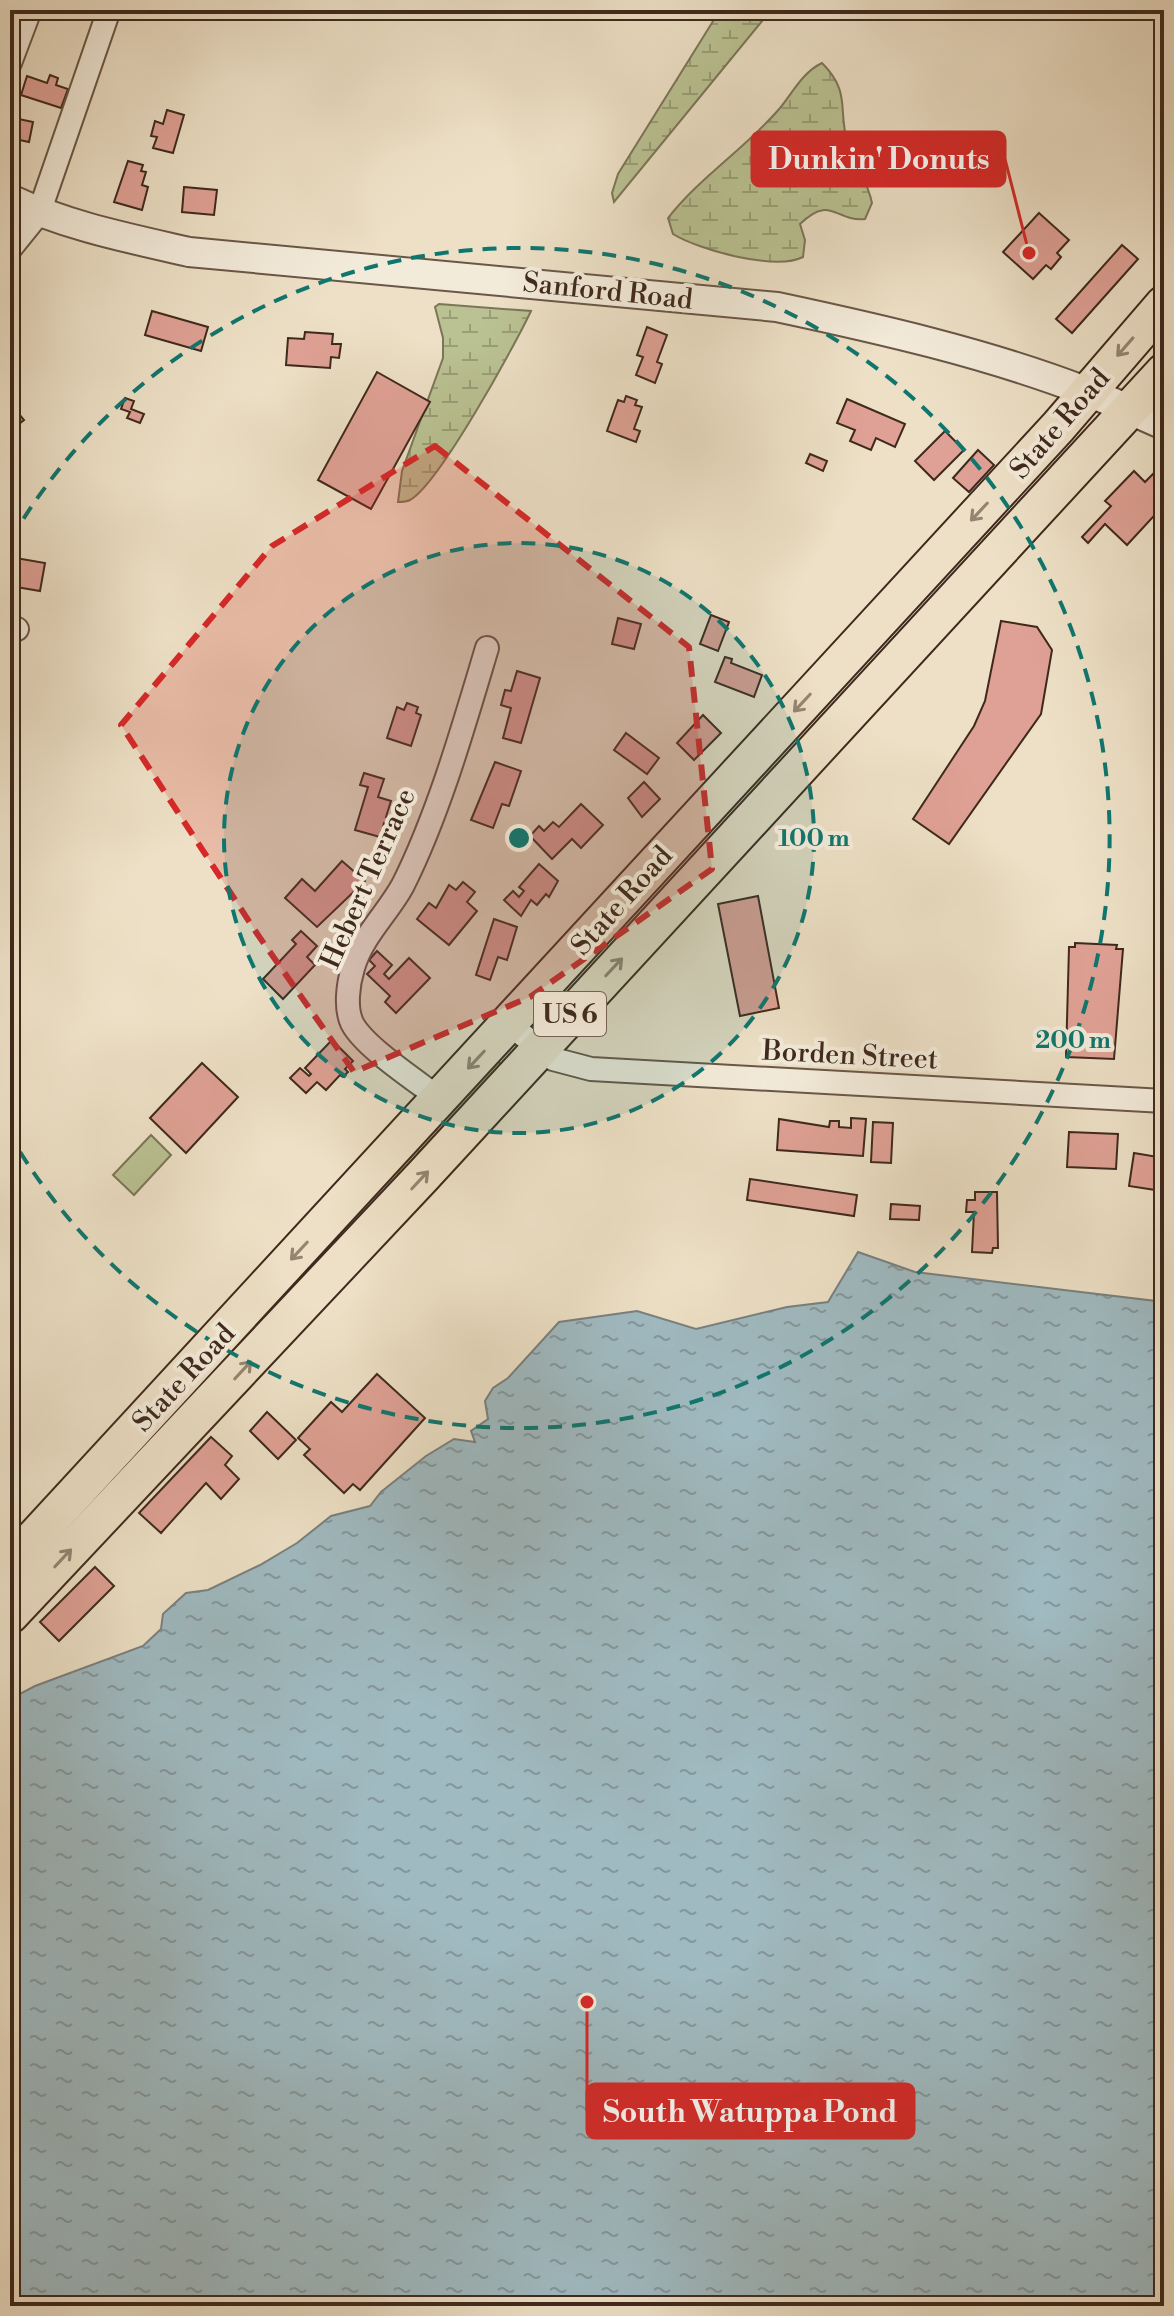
<svg xmlns="http://www.w3.org/2000/svg" width="1174" height="2316" viewBox="0 0 1174 2316" font-family="'Libre Bodoni',serif">
<style>
.grass{fill:url(#grass-tufts);stroke:#7c7658;stroke-width:2}
.wetland{fill:url(#wetland-marsh);stroke:#7c7658;stroke-width:2}
.pitch{fill:#bac293;stroke:#7c7658;stroke-width:2}
.water{fill:url(#water-ripples);stroke:#79807f;stroke-width:2}
.building{fill:#dfa195;stroke:#3f291d;stroke-width:2}
.lines{fill:none;stroke-linecap:round;stroke-linejoin:round}
.minor-casing{stroke:#6a5747;stroke-width:26}
.tertiary-casing{stroke:#6a5747;stroke-width:32}
.primary-casing{stroke:#3f291d;stroke-width:40}
.minor{stroke:#f3ebda;stroke-width:22}
.tertiary{stroke:#f3ebda;stroke-width:28}
.primary{stroke:#ede0c6;stroke-width:36}
.oneway{stroke:#968472}
.marked{fill:#d62828;fill-opacity:0.2;stroke:#d62828;stroke-width:6;stroke-dasharray:16 10;stroke-linejoin:round}
.ring{fill:none;stroke:#0f766e;stroke-width:4;stroke-dasharray:14 10}
.labels{text-anchor:middle;stroke-width:8;stroke-linejoin:round;paint-order:stroke}
.shield{fill:#f3ebda;stroke:#756356;stroke-width:2}
.shield-label{font-size:26px;font-weight:bold;fill:#3f291d}
.street-label{font-size:28px;fill:#3f291d;stroke:#f3ebda}
.centre{fill:#0f766e;stroke:#f3ebda;stroke-width:4}
.ring-label{font-size:24px;text-anchor:middle;font-weight:bold;fill:#0f766e;stroke:#f3ebda;stroke-width:8;stroke-linejoin:round;paint-order:stroke}
.leader{fill:none;stroke:#d62828;stroke-width:3}
.callout-dot{fill:#d62828;stroke:#f3ebda;stroke-width:3}
.callout{fill:#d62828;stroke:#d62828;stroke-width:3}
.callout-label{font-size:30px;text-anchor:middle;font-weight:bold;fill:#fff}
</style>
<defs>
<pattern id="grass-tufts" width="24" height="20" patternUnits="userSpaceOnUse" patternTransform="scale(2)"><rect width="24" height="20" fill="#bac293"/><path d="M3 7l-1-3M5 7V3M7 7l1-3M15 17l-1-3M17 17v-4M19 17l1-3" fill="none" stroke="#999e77"/></pattern>
<pattern id="wetland-marsh" width="20" height="14" patternUnits="userSpaceOnUse" patternTransform="scale(2)"><rect width="20" height="14" fill="#bac293"/><path d="M1 5h8M5 5V1M11 12h8M15 12V8" fill="none" stroke="#999e77"/></pattern>
<pattern id="water-ripples" width="26" height="14" patternUnits="userSpaceOnUse" patternTransform="scale(2)"><rect width="26" height="14" fill="#9fbac1"/><path d="M2 4q2-2 4 0t4 0M15 11q2-2 4 0t4 0" fill="none" stroke="#83979c"/></pattern>
</defs>
<rect width="100%" height="100%" fill="#ede0c6"/>
<filter id="stains"><feTurbulence type="fractalNoise" baseFrequency=".0025" numOctaves="4"/><feColorMatrix values="0 0 0 0 .2 0 0 0 0 .09 0 0 0 0 .02 0 0 0 .5 -.17"/></filter>
<radialGradient id="worn" r=".72"><stop offset=".6" stop-color="#630" stop-opacity="0"/><stop offset="1" stop-color="#630" stop-opacity=".3"/></radialGradient>
<polygon class="grass" points="494,1058 503,1066 147,1451 137,1442"/>
<g class="wetland">
<polygon points="720,10 771,10 614,202 612,193 618,174"/>
<path d="M 822,63 C 852,93 837,110 848,144 C 855,165 868,182 872,203 L 865,219 C 835,222 831,194 800,224 L 805,240 L 803,257 C 775,271 699,250 673,234 L 668,218 C 700,177 746,148 780,108 C 793,92 803,72 822,63 Z"/>
<path d="M 439,304 L 531,311 C 515,345 439,484 410,500 C 406,502 402,502 398,502 L 402,471 L 443,358 L 443,338 L 435,307 Z"/>
</g>
<polygon class="pitch" points="151,1135 171,1155 134,1195 113,1175"/>
<polygon class="water" points="858,1252 915,1272 1164,1302 1164,2306 10,2306 10,1699 35,1686 143,1646 161,1629 163,1614 186,1593 208,1590 260,1565 297,1543 331,1516 370,1506 381,1492 426,1456 454,1439 475,1442 471,1431 488,1419 485,1401 493,1388 508,1378 559,1322 637,1311 696,1329 787,1307 828,1302"/>
<g class="building">
<polygon points="50,75 58,78 56,85 68,89 61,108 21,95 27,76 47,83"/>
<polygon points="167,110 184,115 173,153 153,148 157,137 151,136 155,121 163,124"/>
<polygon points="14,118 33,122 29,142 10,138"/>
<polygon points="128,161 143,165 141,171 146,172 142,185 148,187 142,210 114,202"/>
<polygon points="184,187 217,190 214,215 182,212"/>
<polygon points="1039,213 1069,240 1057,253 1061,257 1051,269 1046,265 1033,279 1003,252"/>
<polygon points="1122,245 1138,259 1072,333 1056,319"/>
<polygon points="152,311 208,327 201,351 145,335"/>
<polygon points="647,327 667,335 657,362 662,364 655,383 636,375 643,357 637,355"/>
<polygon points="305,332 333,334 332,344 341,344 339,358 331,357 330,368 286,365 288,338 304,339"/>
<polygon points="377,372 430,402 371,509 318,480"/>
<polygon points="626,396 637,400 635,405 642,407 634,429 640,431 636,442 607,431 618,400 624,402"/>
<polygon points="125,398 134,401 131,409 144,414 140,423 127,418 130,412 121,409"/>
<polygon points="847,399 905,424 895,447 876,438 871,450 850,441 855,430 837,423"/>
<polygon points="10,403 24,420 10,431"/>
<polygon points="945,431 964,450 934,480 915,461"/>
<polygon points="978,450 994,465 969,492 953,478"/>
<polygon points="810,454 827,461 823,471 806,463"/>
<polygon points="1164,470 1164,487 1156,492 1164,499 1164,505 1127,545 1105,524 1088,543 1082,537 1111,506 1105,501 1134,471 1145,482 1154,473"/>
<polygon points="10,557 45,563 40,591 10,586"/>
<polygon points="711,615 729,622 718,651 700,644"/>
<polygon points="618,618 641,624 634,649 612,644"/>
<polygon points="1001,621 1037,627 1052,650 1041,714 949,844 913,819 974,726 985,701"/>
<polygon points="725,657 732,659 731,663 762,675 754,697 715,682"/>
<polygon points="517,671 540,678 521,743 503,738 511,708 501,705 505,690 511,691"/>
<polygon points="407,703 418,707 416,713 421,715 411,746 387,738 397,707 404,710"/>
<polygon points="703,715 721,733 694,760 677,743"/>
<polygon points="626,733 659,758 647,774 614,750"/>
<polygon points="495,762 521,771 509,806 502,804 493,828 471,820"/>
<polygon points="364,773 384,779 378,797 391,801 386,817 390,818 388,824 384,823 380,837 355,830 368,787 360,785"/>
<polygon points="644,782 660,799 642,817 628,798"/>
<polygon points="581,804 603,825 581,848 572,839 552,859 530,836 539,826 544,831 553,822 559,827"/>
<polygon points="342,861 365,881 317,927 285,898 302,879 315,891"/>
<polygon points="539,864 558,881 549,897 546,894 537,905 531,900 521,916 504,900 513,891 519,897 524,891 519,887"/>
<polygon points="463,882 475,892 467,902 477,911 449,945 417,919 429,903 436,908 449,885 456,890"/>
<polygon points="758,896 779,1008 740,1016 718,904"/>
<polygon points="494,919 517,927 507,960 498,957 490,980 476,975"/>
<polygon points="301,931 317,946 307,957 315,965 283,999 263,979 296,944 292,940"/>
<polygon points="1075,943 1117,945 1116,949 1123,949 1114,1059 1066,1057 1069,947 1075,947"/>
<polygon points="377,951 392,965 384,974 389,979 409,958 430,978 396,1013 385,1002 390,996 367,974 375,966 369,960"/>
<polygon points="332,1040 353,1061 345,1069 348,1072 343,1077 340,1075 326,1090 317,1082 306,1093 290,1078 300,1068 309,1076 311,1074 305,1068"/>
<polygon points="202,1063 238,1097 186,1153 150,1118"/>
<polygon points="851,1118 866,1119 863,1156 777,1150 779,1119 829,1127 830,1121 839,1121 839,1127 851,1128"/>
<polygon points="873,1122 893,1123 891,1163 871,1162"/>
<polygon points="1069,1132 1118,1134 1116,1169 1067,1167"/>
<polygon points="1134,1153 1164,1158 1162,1191 1129,1186"/>
<polygon points="750,1179 857,1195 854,1216 747,1200"/>
<polygon points="975,1192 997,1192 998,1248 993,1248 992,1253 972,1252 974,1212 966,1212 967,1200 975,1200"/>
<polygon points="891,1204 920,1206 919,1220 890,1219"/>
<polygon points="377,1374 425,1418 360,1490 353,1484 344,1493 304,1455 310,1449 298,1438 331,1402 342,1412"/>
<polygon points="267,1412 296,1440 278,1459 250,1431"/>
<polygon points="211,1437 232,1456 225,1465 239,1479 221,1499 206,1483 161,1533 139,1513"/>
<polygon points="95,1567 114,1586 59,1641 40,1622"/>
</g>
<g class="lines">
<defs>
<g id="minor">
<polyline points="10,63 30,10"/>
<polyline points="10,249 39,213 109,10"/>
<polyline points="10,628 17,629"/>
<polyline points="509,1024 553,1059 591,1069 1164,1101"/>
<path d="M 440,1099 C 418,1082 364,1047 352,1023 C 345,1008 348,984 353,968 C 362,936 388,913 403,885 C 439,813 464,725 487,648"/>
</g>
<path id="tertiary" d="M 10,199 C 67,226 128,238 189,252 L 777,307 C 880,329 986,353 1085,391 C 1112,401 1138,414 1164,425"/>
<g id="primary">
<polyline points="10,1564 1058,427 1164,304"/>
<polyline points="10,1615 422,1177 1164,372"/>
</g>
</defs>
<use href="#minor" class="minor-casing"/>
<use href="#tertiary" class="tertiary-casing"/>
<use href="#primary" class="primary-casing"/>
<use href="#minor" class="minor"/>
<use href="#tertiary" class="tertiary"/>
<use href="#primary" class="primary"/>
</g>
<defs><path id="oneway-shaft" d="M-6 0H5M1.5-3L5.5 0L1.5 3" fill="none" stroke-width="1.6" stroke-linecap="round" stroke-linejoin="round" transform="scale(2)"/></defs>
<g class="oneway">
<use href="#oneway-shaft" transform="translate(1125 347) rotate(131)"/>
<use href="#oneway-shaft" transform="translate(979 512) rotate(133)"/>
<use href="#oneway-shaft" transform="translate(802 703) rotate(133)"/>
<use href="#oneway-shaft" transform="translate(614 967) rotate(-47)"/>
<use href="#oneway-shaft" transform="translate(476 1060) rotate(133)"/>
<use href="#oneway-shaft" transform="translate(420 1180) rotate(-47)"/>
<use href="#oneway-shaft" transform="translate(299 1251) rotate(133)"/>
<use href="#oneway-shaft" transform="translate(243 1370) rotate(-47)"/>
<use href="#oneway-shaft" transform="translate(63 1558) rotate(-47)"/>
</g>
<path class="marked" d="M 435,446 L 689,647 L 712,869 L 530,997 L 354,1072 L 258,935 L 121,725 L 272,546 Z"/>
<circle cx="519" cy="838" r="295" fill="#0f766e" fill-opacity=".12"/>
<g class="ring">
<circle cx="519" cy="838" r="295"/>
<path d="M11 539A590 590 0 1 1 11 1137"/>
</g>
<g class="labels">
<rect class="shield" x="534" y="992" width="72" height="44" rx="6"/>
<g class="shield-label">
<text x="570" y="1023">US 6</text>
</g>
<g class="street-label">
<text transform="translate(608 290) rotate(6)" y="10">Sanford Road</text>
<text transform="translate(1059 423) rotate(-49)" y="10">State Road</text>
<text transform="translate(367 878) rotate(-66)" y="10">Hebert Terrace</text>
<text transform="translate(621 900) rotate(-48)" y="10">State Road</text>
<text transform="translate(850 1054) rotate(3)" y="10">Borden Street</text>
<text transform="translate(183 1377) rotate(-47)" y="10">State Road</text>
</g>
</g>
<circle cx="519" cy="838" r="12" class="centre"/>
<g class="ring-label">
<text x="814" y="846">100 m</text>
<text x="1073" y="1048">200 m</text>
</g>
<path class="leader" d="M1029 253L1005 159M587 2002L587 2111"/>
<g class="callout-dot">
<circle cx="1029" cy="253" r="8"/>
<circle cx="587" cy="2002" r="8"/>
</g>
<g class="callout">
<rect x="752" y="132" width="253" height="54" rx="8"/>
<rect x="587" y="2084" width="327" height="54" rx="8"/>
</g>
<g class="callout-label">
<text x="879" y="169">Dunkin' Donuts</text>
<text x="750" y="2122">South Watuppa Pond</text>
</g>
<rect width="1174" height="2316" fill="none" stroke="#ede0c6" stroke-width="40"/>
<rect x="12" y="12" width="1150" height="2292" fill="none" stroke="#3f291d" stroke-width="4"/>
<rect x="20" y="20" width="1134" height="2276" fill="none" stroke="#3f291d" stroke-width="2"/>
<rect width="100%" height="100%" filter="url(#stains)"/>
<rect width="100%" height="100%" fill="url(#worn)"/>
</svg>
